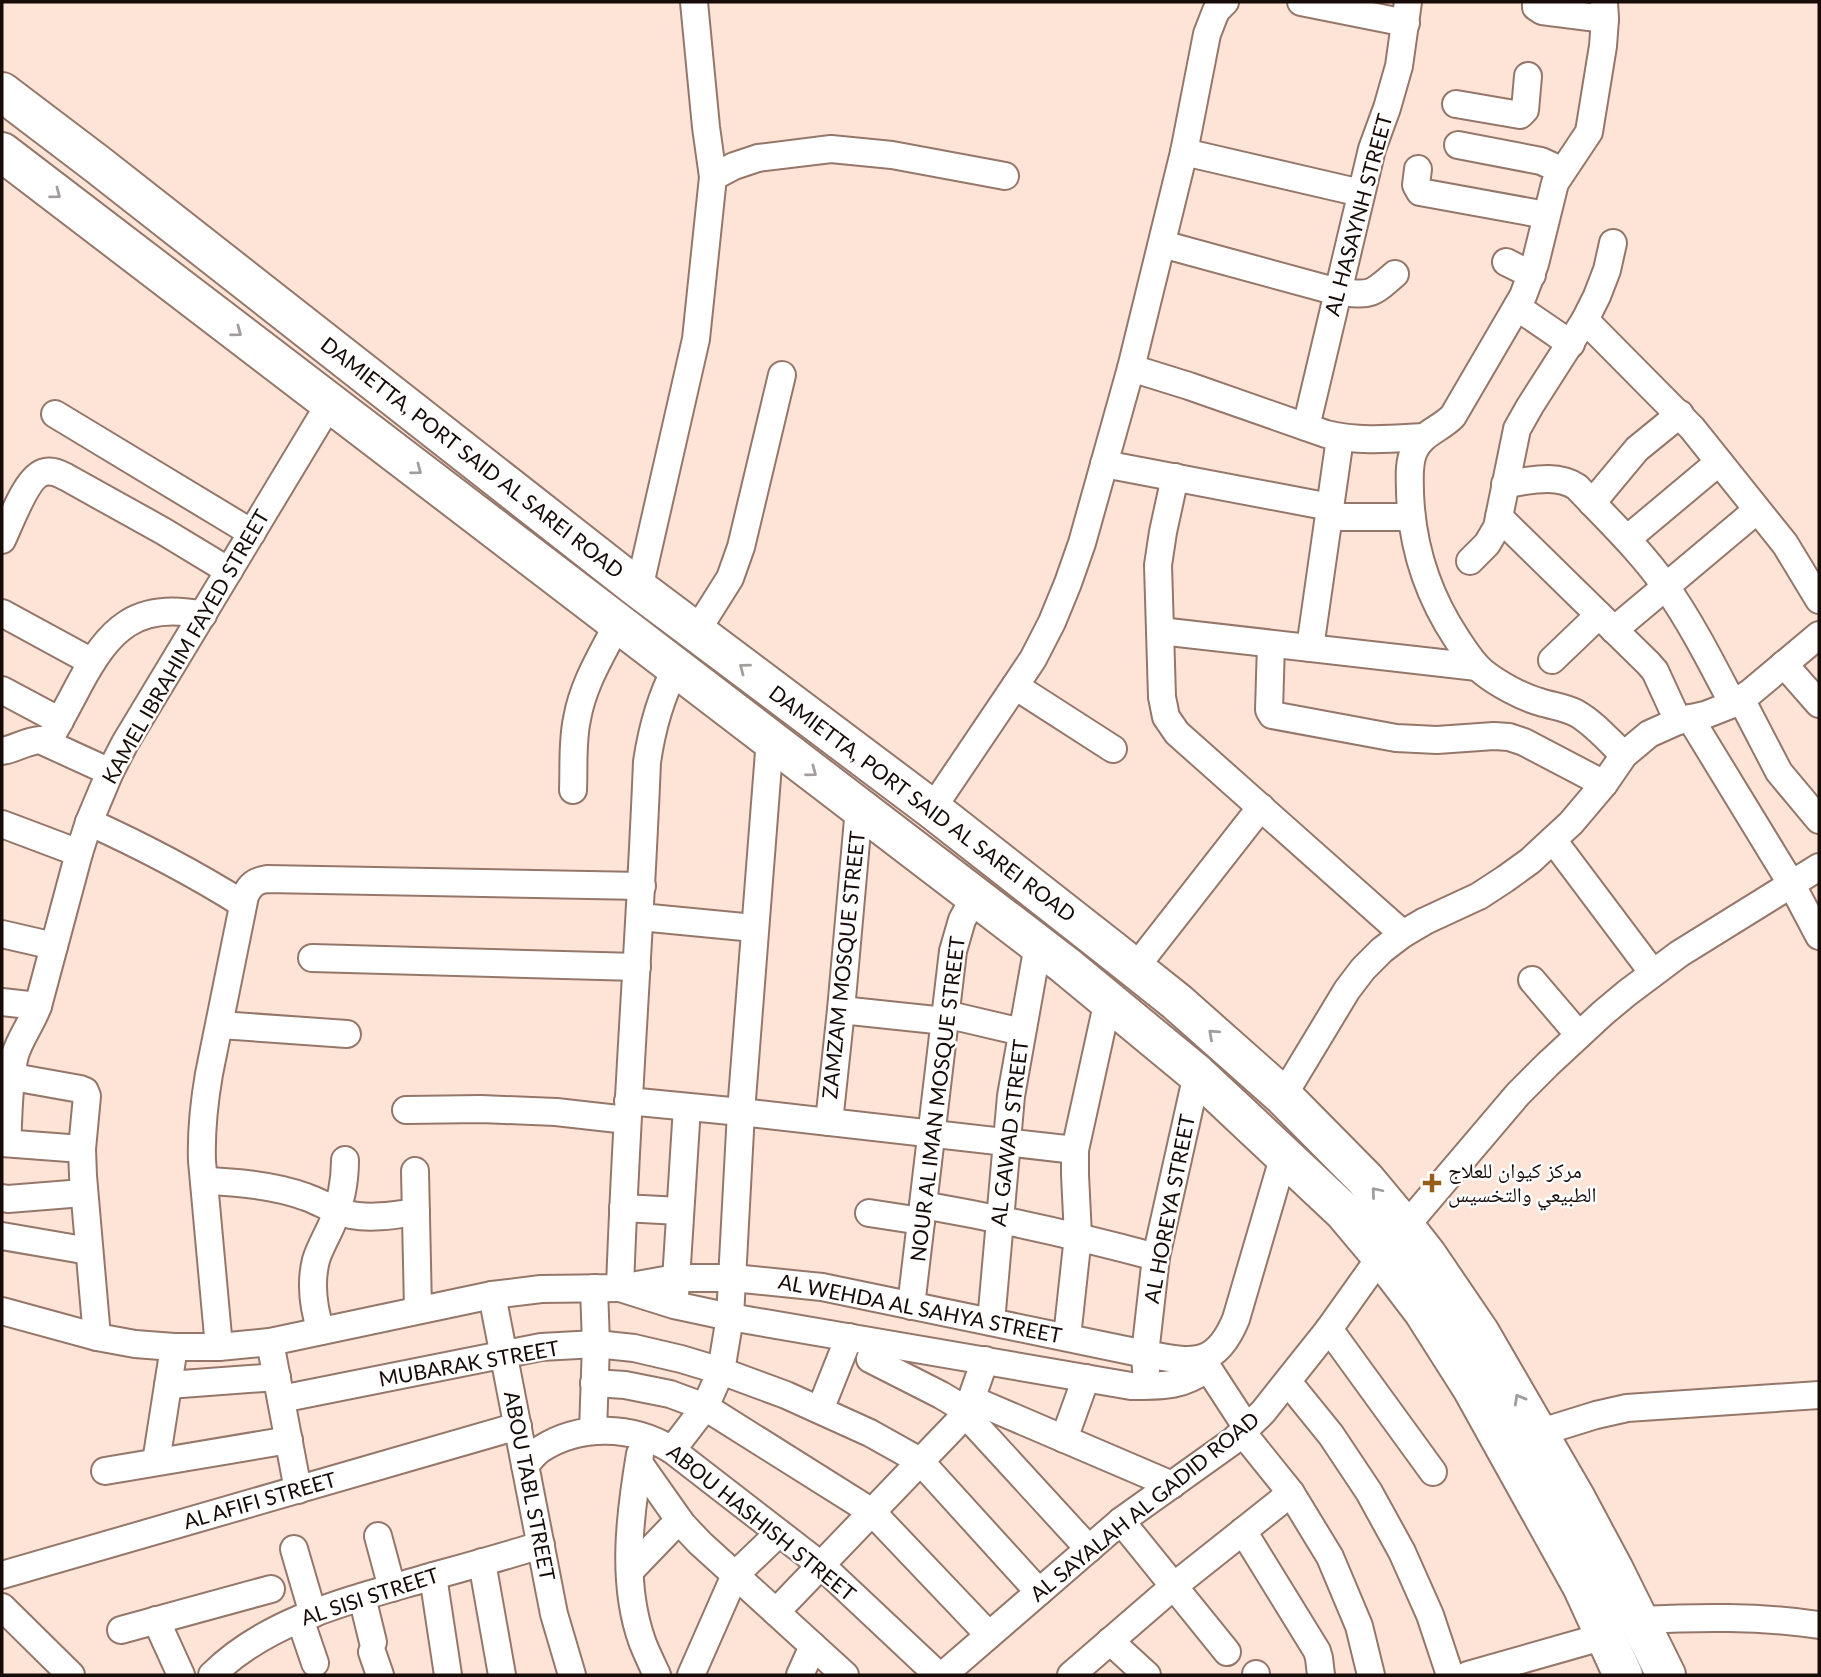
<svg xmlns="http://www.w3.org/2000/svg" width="1821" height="1677" viewBox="0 0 1821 1677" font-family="Lato,'Noto Naskh Arabic',sans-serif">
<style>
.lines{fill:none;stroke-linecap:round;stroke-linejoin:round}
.minor-casing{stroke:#95776a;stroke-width:30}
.highway-casing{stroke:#95776a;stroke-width:42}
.minor{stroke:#fff;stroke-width:26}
.highway{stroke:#fff;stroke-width:38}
.oneway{stroke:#a29d9c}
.poi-dot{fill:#965e18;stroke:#fff;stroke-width:2.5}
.labels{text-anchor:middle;stroke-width:5;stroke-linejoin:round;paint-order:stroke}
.street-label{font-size:21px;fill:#160b07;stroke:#fff}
.poi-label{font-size:21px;fill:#160b07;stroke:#fff;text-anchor:start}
</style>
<rect width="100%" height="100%" fill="#fee3d7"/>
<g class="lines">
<defs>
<g id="minor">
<polyline points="694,2 706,127 713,177"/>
<polyline points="1301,2 1406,23"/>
<polyline points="1536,2 1536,7 1542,11 1605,19"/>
<path d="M 1604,2 L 1605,19 L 1603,46 L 1589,132 L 1555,183 L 1535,264 L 1523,296 L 1453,416 C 1441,429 1422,433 1414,451 C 1408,464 1410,479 1410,493 C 1412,547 1427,594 1457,639 C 1465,651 1472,663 1483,672 C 1498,684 1522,697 1540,702 C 1552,706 1564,707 1576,713 C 1594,723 1609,741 1624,755"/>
<polyline points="1456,104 1520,115 1525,110 1528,76"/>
<polyline points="1458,145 1541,161 1552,166 1560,174"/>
<polyline points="1184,152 1361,193"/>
<polyline points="1418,169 1416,185 1420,192 1546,215"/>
<path d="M 1162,244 L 1338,292 C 1371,295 1370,296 1395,274"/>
<polyline points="1506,262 1532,275"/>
<polyline points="1517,307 1571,344"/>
<polyline points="1585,320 1692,428 1785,544 1819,600"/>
<polyline points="1131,368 1184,152 1207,34 1216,11 1225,2"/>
<polyline points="55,414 252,533"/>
<polyline points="1306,427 1372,149 1387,108 1399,66 1408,2"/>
<polyline points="1104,464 1330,507"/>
<polyline points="1175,477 1163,532 1158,565 1162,697 1166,717 1177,733 1403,934"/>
<path d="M 1505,484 C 1529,481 1556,473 1577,487 C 1608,520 1641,551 1666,587 C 1692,624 1712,664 1733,704"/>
<polyline points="1592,503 1637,449 1680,414"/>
<polyline points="1329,517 1411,517"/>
<polyline points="1499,517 1648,663 1655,671 1678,721"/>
<polyline points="1627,539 1719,462"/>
<path d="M 2,540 C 10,524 27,475 45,472 C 53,470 60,474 66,477 L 163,531 L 229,571"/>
<polyline points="1470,561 1487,544 1497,527 1517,429 1530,406 1585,320 1597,296 1607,270 1613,243"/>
<polyline points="639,589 696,339 713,177 734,166 758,158 831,149 892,155 1005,176"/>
<polyline points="2,613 92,662"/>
<polyline points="1614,630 1757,510"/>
<polyline points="1160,631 1477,667"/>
<polyline points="696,632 730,578 741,547 782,375"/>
<polyline points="1271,644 1269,710 1272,715 1396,738 1437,740 1494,736 1509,737 1524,742 1604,784"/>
<polyline points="1310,648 1340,438"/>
<polyline points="1552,660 1599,615"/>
<polyline points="1784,664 1819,704"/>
<path d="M 676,668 C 660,698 652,728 647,762 C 640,937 626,1112 620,1288 L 674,1305 L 730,1317 L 1131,1386 C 1163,1386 1181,1387 1208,1368"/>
<polyline points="1015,686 1113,749"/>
<polyline points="2,690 60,721"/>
<polyline points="1741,699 1779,772 1819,820"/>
<polyline points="1690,718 1792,885 1819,936"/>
<path d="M 48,742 C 59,723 69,704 79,685 C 109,629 136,601 203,615"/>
<path d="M 2,751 C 15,749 26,741 40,740 L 110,772"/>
<path d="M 573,790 C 574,767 572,742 577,719 C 583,684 602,654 618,623"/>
<path d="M 932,809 L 1015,686 L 1033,659 L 1052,622 L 1068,583 L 1082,543 L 1131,368 L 1189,386 L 1326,434 C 1359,442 1390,439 1424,437"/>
<path d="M 89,822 C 144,847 192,872 243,904"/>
<polyline points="2,824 79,853"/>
<polyline points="1553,840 1653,973"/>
<polyline points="640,917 754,928"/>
<polyline points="2,934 54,946"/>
<polyline points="312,958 637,967"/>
<polyline points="1135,968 1261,807"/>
<polyline points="1532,980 1579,1035"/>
<polyline points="2,1002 38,1006"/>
<polyline points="841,1010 945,1021"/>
<polyline points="945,1014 1022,1032"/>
<polyline points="220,1025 347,1034"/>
<polyline points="2,1075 80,1089 85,1091 87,1096 82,1149 83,1176 97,1337"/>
<polyline points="1283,1096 1347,990 1363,969 1382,950 1403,934 1425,921 1479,896 1505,879 1530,861 1571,823 1604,784 1624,755 1649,734 1678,721 1705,715 1733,704 1751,692 1819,635"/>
<polyline points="628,1101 741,1112 1075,1150"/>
<polyline points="406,1110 481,1109 556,1112 627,1120"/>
<polyline points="829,1122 841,1010 859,808"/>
<polyline points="2,1143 82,1149"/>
<path d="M 7,1143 C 9,1115 8,1083 15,1055 C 20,1038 32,1023 38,1006 L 79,853 L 89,822 L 110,772 L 125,743 L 330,403"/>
<polyline points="415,1171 418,1309"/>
<path d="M 204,1181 C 238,1182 274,1185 306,1197 C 321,1202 335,1212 351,1215 C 372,1219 395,1215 416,1212"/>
<polyline points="2,1198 8,1199 83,1193"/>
<path d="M 923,1205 C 1003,1219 1078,1236 1156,1257"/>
<polyline points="623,1208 680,1211"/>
<polyline points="869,1213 921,1221"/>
<polyline points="1405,1227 1518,1094 1548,1064 1603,1013 1627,993 1679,954 1819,867"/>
<polyline points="2,1236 89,1251"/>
<polyline points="492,1295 554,1614 572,1675"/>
<polyline points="675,1296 687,1107"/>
<polyline points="911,1306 953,951 962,920 975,896"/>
<path d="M 2,1311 L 97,1337 L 135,1344 L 174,1347 L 219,1347 L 270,1342 L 492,1295 L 541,1289 L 620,1288 L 676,1278 L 733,1278 L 822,1287 L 1145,1354 C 1191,1362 1215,1370 1236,1319 L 1284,1155"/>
<polyline points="991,1322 1011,1096 1038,945"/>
<polyline points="1329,1329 1433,1472"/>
<path d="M 321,1331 C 313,1307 310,1284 316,1260 C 320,1247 327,1236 332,1224 C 341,1203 345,1183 345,1160"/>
<polyline points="1067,1337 1078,1236 1075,1175 1075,1150 1108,1000"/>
<polyline points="270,1342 298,1490"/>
<path d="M 219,1347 L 202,1161 C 201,1131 204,1103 209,1074 L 245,896 C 250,885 255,881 267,879 L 642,886"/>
<polyline points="870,1359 941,1395 956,1404 1089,1549"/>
<polyline points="1202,1359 1247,1428"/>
<polyline points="1146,1370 1145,1354 1156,1257 1197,1074"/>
<polyline points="1288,1382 1331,1435 1369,1492 1402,1552 1430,1615 1450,1675"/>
<polyline points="594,1383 625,1385 670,1394 705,1407 872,1512 989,1635"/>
<polyline points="168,1385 277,1377"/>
<polyline points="281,1399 541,1347 596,1344 634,1348 681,1359 721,1371 786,1395 870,1433 920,1461 1039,1592"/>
<polyline points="971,1399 1172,1485"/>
<polyline points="820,1410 849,1337"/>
<polyline points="593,1431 596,1344 594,1288"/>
<polyline points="1242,1432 1291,1493 1330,1557 1359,1626 1371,1675"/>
<polyline points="1538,1433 1596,1415 1627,1408 1819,1395"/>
<polyline points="1064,1439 1086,1378"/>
<polyline points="672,1450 705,1407 721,1371 730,1317 741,1112 770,739"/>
<path d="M 640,1454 C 630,1514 621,1582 642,1641 C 646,1652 652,1664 657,1675"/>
<polyline points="156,1462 174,1347"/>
<polyline points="639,1463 682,1524 700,1543 845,1675"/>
<path d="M 525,1465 C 530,1460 535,1453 541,1449 C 580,1424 632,1425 672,1450 L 822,1566 L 938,1675"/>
<polyline points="105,1471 289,1440"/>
<polyline points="1121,1521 1227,1652"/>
<polyline points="1243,1531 1317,1651 1319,1658 1321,1675"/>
<polyline points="378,1536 392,1588"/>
<polyline points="294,1549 313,1614"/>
<polyline points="482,1562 502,1675"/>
<polyline points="630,1571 679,1520"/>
<polyline points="2,1575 518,1426"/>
<polyline points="433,1576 448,1675"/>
<polyline points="362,1597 373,1642"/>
<polyline points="2,1607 71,1675"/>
<polyline points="776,1612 966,1414 985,1360"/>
<polyline points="300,1619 315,1663"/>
<polyline points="156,1620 181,1675"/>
<path d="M 1639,1620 C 1699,1617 1759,1616 1819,1625"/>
<polyline points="121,1630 271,1589"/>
<polyline points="1110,1641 1147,1675"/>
<polyline points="372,1652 380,1675"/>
<polyline points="1256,1674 1256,1675"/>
<path d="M 212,1675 C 267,1620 350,1600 423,1579 C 462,1568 502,1557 541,1545"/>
<polyline points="691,1675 735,1575 779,1533"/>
<polyline points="800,1675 813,1646"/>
<polyline points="943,1675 1121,1521 1233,1441 1263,1412 1329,1329 1381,1256"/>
<polyline points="1071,1675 1174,1586 1291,1493"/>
<polyline points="1468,1675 1605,1636"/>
</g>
<g id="highway">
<polyline points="2,92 97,164 639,589 932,809 1113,951 1177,1002 1283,1096 1365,1179 1405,1227 1427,1255 1480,1333 1575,1497 1614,1570 1666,1675"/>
<polyline points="2,152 1065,965 1197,1074 1344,1212 1381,1256 1423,1311 1472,1388 1582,1586 1623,1675"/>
</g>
</defs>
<use href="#minor" class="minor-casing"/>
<use href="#highway" class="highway-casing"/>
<use href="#minor" class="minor"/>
<use href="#highway" class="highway"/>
</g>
<defs><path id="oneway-chevron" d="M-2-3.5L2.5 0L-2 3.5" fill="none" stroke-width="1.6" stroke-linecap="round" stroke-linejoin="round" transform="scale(1.75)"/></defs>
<g class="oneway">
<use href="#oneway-chevron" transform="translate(56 194) rotate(37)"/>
<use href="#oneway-chevron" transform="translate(237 332) rotate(37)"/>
<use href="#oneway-chevron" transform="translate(417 470) rotate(37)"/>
<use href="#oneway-chevron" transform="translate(744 668) rotate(-143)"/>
<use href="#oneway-chevron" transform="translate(812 772) rotate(37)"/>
<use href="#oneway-chevron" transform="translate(1213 1034) rotate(-138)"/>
<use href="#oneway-chevron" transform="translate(1376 1192) rotate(-130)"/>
<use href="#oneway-chevron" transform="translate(1519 1399) rotate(-119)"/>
</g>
<path class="poi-dot" d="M1428.5 1172.5h7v7h7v7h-7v7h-7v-7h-7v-7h7z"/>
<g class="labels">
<g class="street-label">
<text transform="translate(1359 215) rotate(-75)" y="7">AL HASAYNH STREET</text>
<text transform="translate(472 458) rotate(38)" y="7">DAMIETTA, PORT SAID AL SAREI ROAD</text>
<text transform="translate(186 647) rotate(-60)" y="7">KAMEL IBRAHIM FAYED STREET</text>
<text transform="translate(922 804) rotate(37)" y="7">DAMIETTA, PORT SAID AL SAREI ROAD</text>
<text transform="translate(844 965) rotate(-84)" y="7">ZAMZAM MOSQUE STREET</text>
<text transform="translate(938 1099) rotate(-83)" y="7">NOUR AL IMAN MOSQUE STREET</text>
<text transform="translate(1010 1133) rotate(-83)" y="7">AL GAWAD STREET</text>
<text transform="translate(1170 1209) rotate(-79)" y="7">AL HOREYA STREET</text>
<text transform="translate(920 1309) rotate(11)" y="7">AL WEHDA AL SAHYA STREET</text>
<text transform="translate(469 1364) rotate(-10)" y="7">MUBARAK STREET</text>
<text transform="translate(529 1486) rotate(79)" y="7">ABOU TABL STREET</text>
<text transform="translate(260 1501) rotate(-16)" y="7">AL AFIFI STREET</text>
<text transform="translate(1145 1507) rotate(-39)" y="7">AL SAYALAH AL GADID ROAD</text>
<text transform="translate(761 1523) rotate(39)" y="7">ABOU HASHISH STREET</text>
<text transform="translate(370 1597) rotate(-18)" y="7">AL SISI STREET</text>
</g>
<g class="poi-label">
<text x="1448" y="1178">مركز كيوان للعلاج<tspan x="1448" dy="24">الطبيعي والتخسيس</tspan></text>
</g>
</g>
<rect width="1821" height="1677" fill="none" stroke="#160b07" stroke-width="7"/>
</svg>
